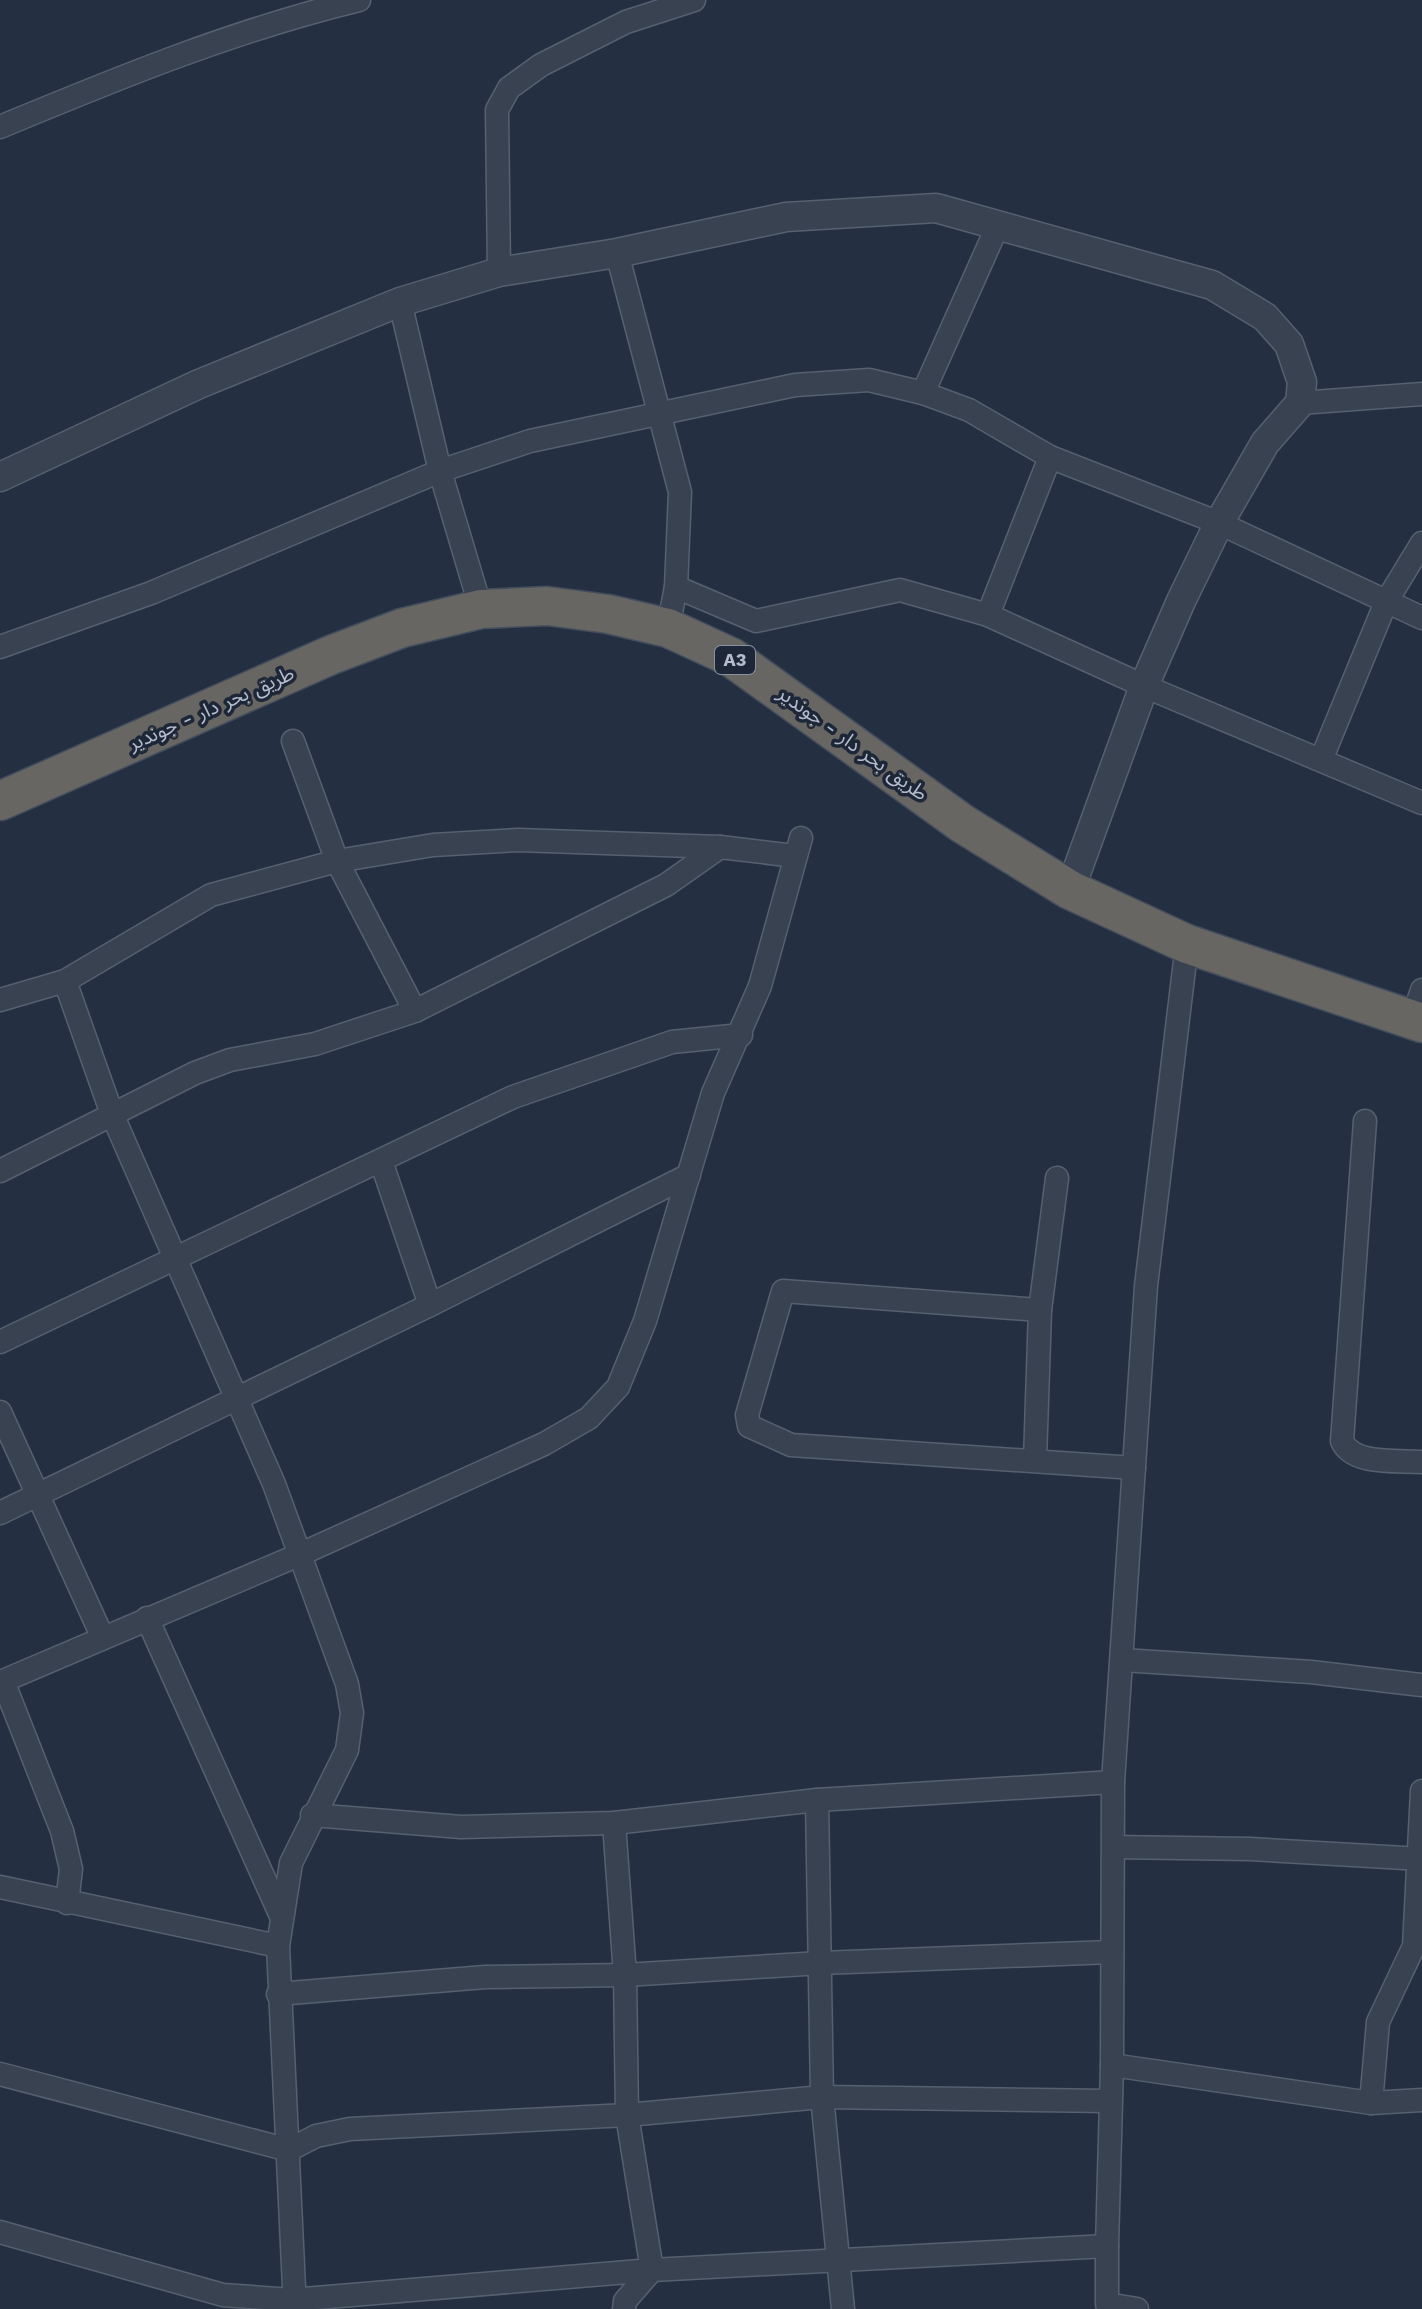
<svg xmlns="http://www.w3.org/2000/svg" width="1422" height="2309" viewBox="0 0 1422 2309" font-family="'Work Sans','Noto Sans Arabic',sans-serif">
<style>
.lines{fill:none;stroke-linecap:round;stroke-linejoin:round}
.minor-casing{stroke:#56606f;stroke-width:25}
.tertiary-casing{stroke:#56606f;stroke-width:31}
.trunk-casing{stroke:#434d5c;stroke-width:41}
.minor{stroke:#384251;stroke-width:22}
.tertiary{stroke:#384251;stroke-width:28}
.trunk{stroke:#676663;stroke-width:38}
.labels{text-anchor:middle;stroke-width:7;stroke-linejoin:round;paint-order:stroke}
.shield{fill:#1d2737;stroke:#87909f;stroke-width:2}
.shield-label{font-size:18px;font-weight:bold;fill:#b5bdcc}
.street-label{font-size:20px;fill:#b5bdcc;stroke:#1d2737}
</style>
<rect width="100%" height="100%" fill="#243042"/>
<g class="lines">
<defs>
<g id="minor">
<path d="M 0,127 C 118,78 235,30 359,0"/>
<polyline points="998,225 923,393 969,410 1050,457 1219,523 1422,618"/>
<polyline points="617,253 680,492 676,587"/>
<polyline points="499,272 497,110 509,88 541,65 626,22 694,0"/>
<polyline points="400,302 440,471 481,609"/>
<polyline points="1300,403 1422,394"/>
<polyline points="988,615 1050,457"/>
<polyline points="668,628 676,587 756,621 900,590 988,615 1144,686 1422,803"/>
<polyline points="0,647 151,593 440,471 530,441 795,385 869,380 923,393"/>
<polyline points="293,741 337,861 415,1011"/>
<polyline points="1321,760 1386,602 1422,543"/>
<polyline points="0,1000 65,981 211,895 337,861 433,845 518,840 720,847 795,856"/>
<polyline points="1412,1020 1422,990"/>
<path d="M 1365,1121 L 1342,1441 C 1353,1466 1399,1460 1422,1462"/>
<polyline points="381,1161 430,1305"/>
<polyline points="0,1171 195,1073 230,1060 315,1044 415,1011 666,885 720,847"/>
<polyline points="1040,1310 783,1291 747,1415 749,1426 791,1445 1134,1468"/>
<polyline points="0,1342 513,1097 672,1042 741,1035"/>
<polyline points="0,1412 102,1636"/>
<polyline points="1035,1460 1040,1310 1057,1178"/>
<polyline points="0,1513 430,1305 689,1175"/>
<polyline points="147,1618 281,1916"/>
<polyline points="1122,1660 1311,1672 1422,1685"/>
<polyline points="817,1800 822,2097 843,2309"/>
<polyline points="312,1815 461,1827 614,1823 817,1800 1113,1782"/>
<polyline points="614,1823 625,1975 627,2115 652,2270 625,2301 624,2309"/>
<polyline points="1114,1847 1250,1849 1422,1859"/>
<polyline points="0,1887 278,1946 291,1863 347,1750 352,1713 347,1684 274,1484 112,1114 65,981"/>
<polyline points="67,1903 71,1869 62,1831 3,1681 301,1554 544,1444 589,1418 618,1387 645,1321 713,1093 760,986 801,838"/>
<polyline points="278,1946 295,2309"/>
<polyline points="278,1994 485,1977 625,1975 821,1963 1112,1952"/>
<polyline points="1112,2065 1371,2103 1422,2100"/>
<polyline points="0,2074 289,2150 316,2136 350,2129 627,2115 822,2097 1110,2101"/>
<polyline points="1371,2103 1378,2022 1414,1946 1422,1791"/>
<polyline points="0,2232 223,2295 292,2300 652,2270 1107,2246 1107,2304 1137,2309"/>
<polyline points="1107,2246 1112,2065 1113,1782 1146,1286 1187,944"/>
</g>
<polyline id="tertiary" points="0,477 199,384 400,302 499,272 617,253 786,217 936,208 1212,285 1265,317 1289,344 1302,382 1300,403 1265,443 1219,523 1181,601 1144,686 1070,890"/>
<polyline id="trunk" points="0,801 331,655 402,628 481,609 547,606 608,614 668,628 731,657 963,824 1070,890 1187,944 1422,1023"/>
</defs>
<use href="#minor" class="minor-casing"/>
<use href="#tertiary" class="tertiary-casing"/>
<use href="#trunk" class="trunk-casing"/>
<use href="#minor" class="minor"/>
<use href="#tertiary" class="tertiary"/>
<use href="#trunk" class="trunk"/>
</g>
<g class="labels">
<rect class="shield" x="715" y="646" width="40" height="28" rx="6"/>
<g class="shield-label">
<text x="735" y="666">A3</text>
</g>
<g class="street-label">
<text transform="translate(211 708) rotate(-24)" y="7">طريق بحر دار - جوندير</text>
<text transform="translate(853 743) rotate(36)" y="7">طريق بحر دار - جوندير</text>
</g>
</g>
</svg>
